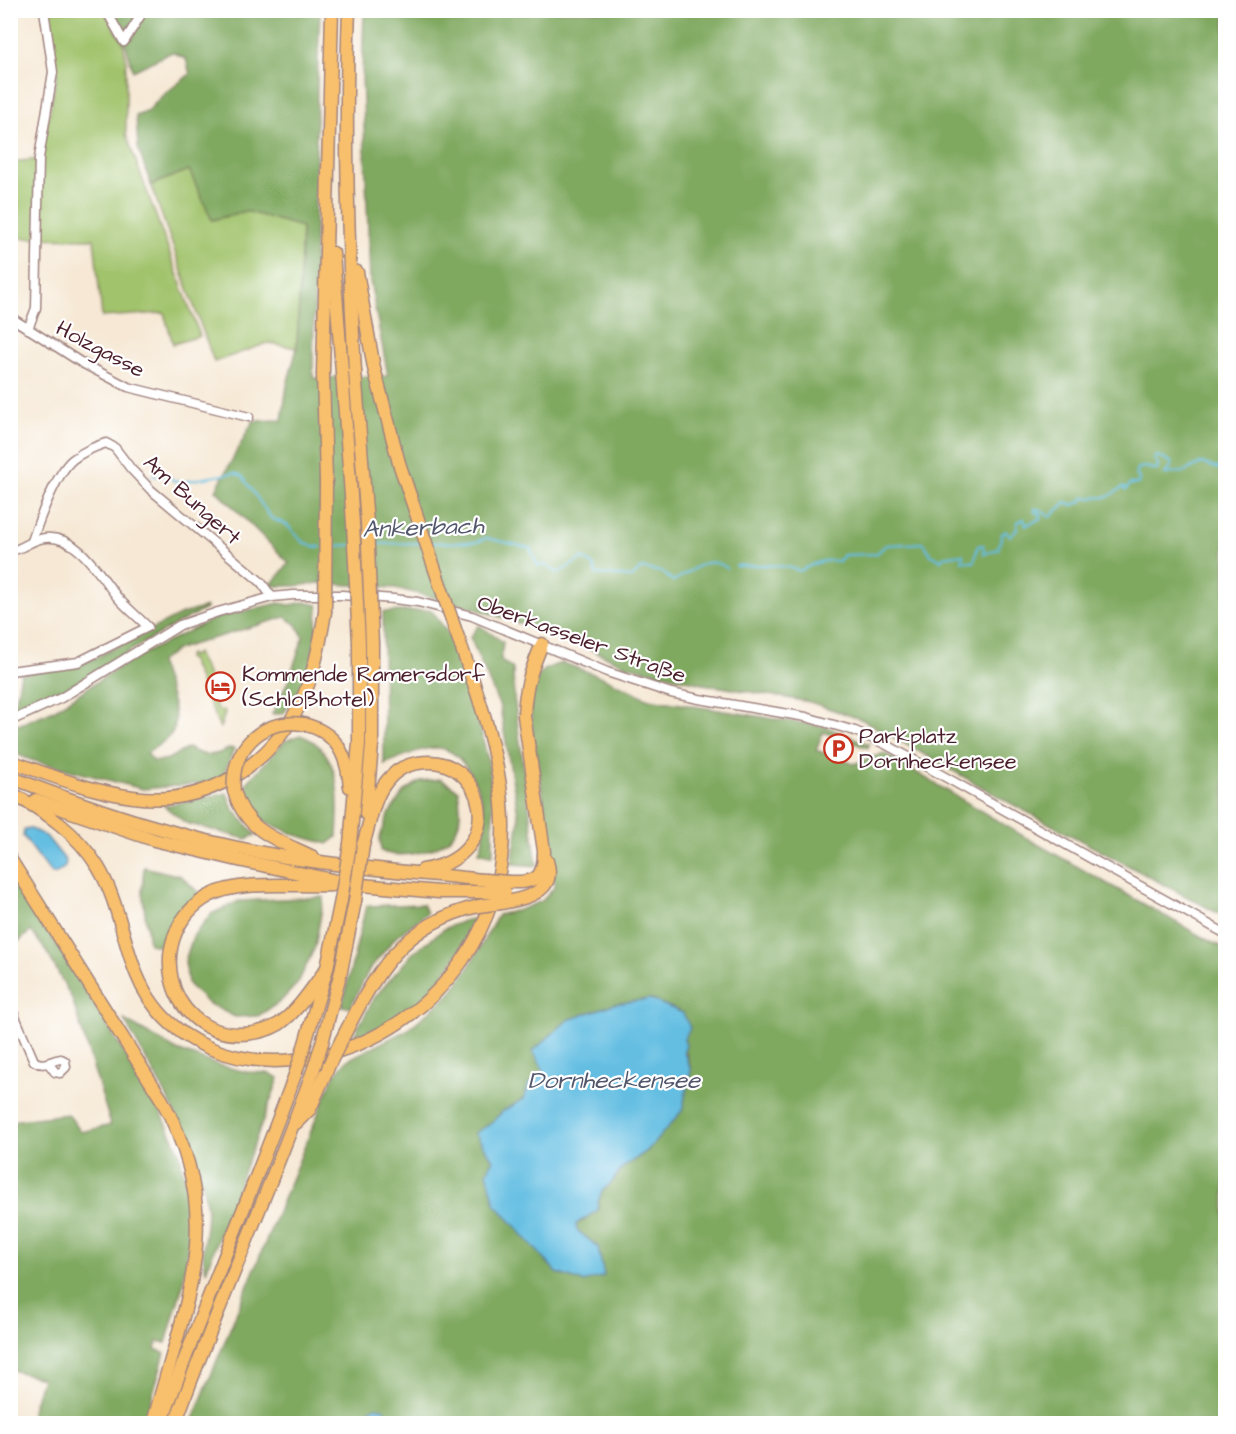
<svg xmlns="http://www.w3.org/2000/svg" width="1236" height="1434" viewBox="0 0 1236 1434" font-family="'Architects Daughter',sans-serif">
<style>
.green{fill:#a1c36c;stroke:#76714c;stroke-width:1.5}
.forest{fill:#80a960;stroke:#656446;stroke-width:1.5;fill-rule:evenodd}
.water{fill:#64bee2;stroke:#576e86;stroke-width:1.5}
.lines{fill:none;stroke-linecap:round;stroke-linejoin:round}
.stream{stroke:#64bee2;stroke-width:2}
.minor-casing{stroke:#a08480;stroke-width:11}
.highway-casing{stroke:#a08480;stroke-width:15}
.minor{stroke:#fff;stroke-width:8}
.highway{stroke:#f8bf6c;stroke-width:12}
.highway-bridge-casing{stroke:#a08480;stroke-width:15;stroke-linecap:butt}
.highway-bridge{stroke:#f8bf6c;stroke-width:12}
.labels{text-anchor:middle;stroke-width:4.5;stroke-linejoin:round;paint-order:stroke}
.street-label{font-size:22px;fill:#4a1f2b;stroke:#fff}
.poi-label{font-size:22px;fill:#4a1f2b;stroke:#fff;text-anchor:start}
.water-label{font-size:24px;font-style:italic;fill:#53576b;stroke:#fff}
</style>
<rect width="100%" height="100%" fill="#fff"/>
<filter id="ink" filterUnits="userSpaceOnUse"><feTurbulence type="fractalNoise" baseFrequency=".0167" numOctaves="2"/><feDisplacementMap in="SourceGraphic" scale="12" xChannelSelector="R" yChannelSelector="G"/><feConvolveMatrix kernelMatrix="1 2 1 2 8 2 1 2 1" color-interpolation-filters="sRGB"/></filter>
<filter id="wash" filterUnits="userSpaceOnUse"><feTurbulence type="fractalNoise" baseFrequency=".008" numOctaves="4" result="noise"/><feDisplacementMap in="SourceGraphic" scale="24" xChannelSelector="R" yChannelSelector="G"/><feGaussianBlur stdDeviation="1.35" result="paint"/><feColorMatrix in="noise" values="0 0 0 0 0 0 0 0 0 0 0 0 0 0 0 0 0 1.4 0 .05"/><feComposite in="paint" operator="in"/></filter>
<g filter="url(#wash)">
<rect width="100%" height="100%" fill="#f6e8d4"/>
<g class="green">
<polygon points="46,11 104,11 123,42 126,59 126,134 200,336 173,344 164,313 102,317 94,239 11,238 11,162 40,159 57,74"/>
<polygon points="189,169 212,220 246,211 302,227 297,348 268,343 214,362 151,185"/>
<polygon points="197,653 219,698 215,700 216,707 220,711 224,710 225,713 220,728 205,693 203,693 201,690 203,689 191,661 187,658 189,654 193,656"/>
</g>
<g class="forest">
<polygon points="109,11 320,11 317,89 313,378 388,376 370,281 362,75 364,11 1225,11 1225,917 1012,804 863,720 810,702 703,684 625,665 567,639 467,606 395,588 319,583 295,586 270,586 289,563 216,490 253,421 282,420 287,385 297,348 302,227 246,211 212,220 189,170 151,185 138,148 136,116 148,111 162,96 190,74 186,59 172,52 133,71 125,42"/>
<path d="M 304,602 L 318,605 C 317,632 314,662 301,687 C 296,696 289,705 283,714 L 272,714 L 290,677 L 303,637 L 297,625 L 285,617 L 178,649 L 159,662 C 164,677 181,717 173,731 C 168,741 155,747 147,753 L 154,762 L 168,759 L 188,748 C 203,757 215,757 230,748 L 234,749 L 223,776 L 208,783 L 143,789 L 31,760 L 11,752 L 11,728 L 54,710 L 129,661 L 215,618 L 279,603 L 290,605 Z"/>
<path d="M 206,607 L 206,609 C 139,640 79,689 11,714 L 11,702 L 16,700 L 21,674 L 79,666 L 182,614 Z"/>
<path d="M 431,610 L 448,633 L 476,712 L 488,760 L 493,799 L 493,856 L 479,852 C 483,842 485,832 485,821 C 484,797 466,749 437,748 C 422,747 398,759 384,764 L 383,612 Z"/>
<polygon points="479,625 503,642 501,660 513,669 514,697 537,866 512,864 519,819 500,707 470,637"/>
<path d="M 563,663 L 602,677 L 649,699 L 826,727 L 869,744 L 868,748 L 823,732 L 816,750 L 854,764 L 884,753 L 1023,836 L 1211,942 L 1225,948 L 1225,1423 L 400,1424 C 383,1404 372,1401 356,1423 L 191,1424 L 334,1075 L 347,1060 L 407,1030 L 450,994 L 469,967 L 498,915 L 519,910 L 542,901 L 555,886 C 551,846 544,806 538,766 C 535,747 527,706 533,688 C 537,672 548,666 563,663 ZM 650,999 L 683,1013 C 683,1033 684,1051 691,1070 L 647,1151 L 622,1168 L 612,1182 L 602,1191 L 598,1202 L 586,1219 L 576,1224 L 577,1230 L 598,1247 L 487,1172 L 493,1160 L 475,1133 L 490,1124 L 503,1111 L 524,1099 L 529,1084 L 544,1071 L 568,1020 Z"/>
<path d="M 300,735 C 343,750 339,800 337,837 L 328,844 L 296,835 L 259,819 L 251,806 L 246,784 L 285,741 Z"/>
<path d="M 441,779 L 458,790 C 460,804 462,815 457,828 C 448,851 401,861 381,851 L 380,837 L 388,815 L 404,792 L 420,781 Z"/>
<polygon points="227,793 233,809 256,835 246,839 186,823 164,806"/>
<path d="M 144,867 L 181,876 L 200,894 C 179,909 170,922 161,946 L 149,944 L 142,891 Z"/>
<polygon points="10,870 161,1112 179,1151 189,1199 189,1239 183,1284 166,1343 158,1341 155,1349 165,1353 144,1423 28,1423 42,1378 11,1370 11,1121 68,1114 81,1132 111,1125 72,999 47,952 31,931 11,948"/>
<polygon points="324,897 315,947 298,983 280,1002 258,1016 235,1017 207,1003 188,984 185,961 193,936 211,914 239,901"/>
<polygon points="423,904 427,913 396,937 369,970 350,1008 342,1006 366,906"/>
<path d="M 478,918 C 448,973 420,1020 354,1035 L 375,997 L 412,954 L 444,929 L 463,921 Z"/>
<path d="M 124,1020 L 177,1050 L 218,1065 L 247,1072 L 269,1073 L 279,1078 L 206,1271 C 198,1245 210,1227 206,1203 C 196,1136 156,1079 124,1020 Z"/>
</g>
<g class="water">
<polygon points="29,828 46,836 66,861 65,867 55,874 50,872 23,836 24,830"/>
<polygon points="650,999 683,1013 690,1028 684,1039 686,1045 684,1052 691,1070 682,1111 647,1151 622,1168 612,1182 602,1191 598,1202 598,1210 576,1224 577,1230 598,1247 604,1276 583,1282 557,1273 495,1204 487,1172 493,1160 475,1133 490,1124 503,1111 524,1099 529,1084 544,1071 533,1051 568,1020 614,1004"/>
<polygon points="375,1407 382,1408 400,1423 356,1423 369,1410"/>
</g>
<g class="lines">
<g class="stream">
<polyline points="150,476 169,476 174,481 182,482 234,473 242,476 271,518 287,525 303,542 316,547 321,547"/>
<path d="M 431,543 L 477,542 L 486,538 L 530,548 L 538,566 L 545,565 L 558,573 L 583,558 L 594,566 L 596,574 L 632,577 L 641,568 L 662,572 L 673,581 C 693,572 705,553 727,568"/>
<polyline points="371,544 423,543"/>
<polyline points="329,546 351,545"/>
<path d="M 736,566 C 756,565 781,563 800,571 C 814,563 823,559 839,561 L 844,555 L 876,554 L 886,545 L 924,543 L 931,555 L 941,560 L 943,557 L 963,554 L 962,561 L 974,562 L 978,546 L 983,545 L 984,554 L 998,549 L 1002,534 L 1006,531 L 1010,536 L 1016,531 L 1018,522 L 1024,519 L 1026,525 L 1040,519 L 1041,514 L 1035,512 L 1035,509 L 1039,509 L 1050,517 L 1066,502 L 1073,505 L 1082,501 L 1083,498 L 1108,497 L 1123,487 L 1126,490 L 1130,484 L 1138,484 L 1139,479 L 1136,474 L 1139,468 L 1145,467 L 1157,470 L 1158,464 L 1154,459 L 1157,456 L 1171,462 L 1172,465 L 1165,474 L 1183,472 L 1201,463 L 1226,471"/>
</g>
</g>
</g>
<g filter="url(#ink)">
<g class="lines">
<defs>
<g id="minor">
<polyline points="106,10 124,42 144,10"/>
<polyline points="10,317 82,363 128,387 249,417"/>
<polyline points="28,329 36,308 39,158 53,72 44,10"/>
<path d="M 32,541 C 39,520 56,474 72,460 C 83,451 94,447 106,443 L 115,448 L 131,469 L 151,490 L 261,582 L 272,597"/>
<path d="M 10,551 C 24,549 31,539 45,538 C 79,535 99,575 118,598 C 127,608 138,617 148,627 L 78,662 L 10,671"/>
<polyline points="10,721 61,698 180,625 218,612 272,597 293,595 342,595 394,599 418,602 472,616 607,672 671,693 699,699 806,717 855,731 885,744 947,778 1226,934"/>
<path d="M 10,1005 L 34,1061 C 45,1068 50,1060 61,1059 L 65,1061 L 66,1067 L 60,1073 L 55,1072 L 49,1064"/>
</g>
<g id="highway">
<path d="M 349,10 C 344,131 348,251 355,371"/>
<polyline points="333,253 342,372"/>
<polyline points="357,272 374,368"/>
<polyline points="323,373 332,10"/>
<path d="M 303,724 C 337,732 347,755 350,787"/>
<path d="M 10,761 C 50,775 92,792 133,797 C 204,807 269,767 300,704 C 314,675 320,643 325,612"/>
<path d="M 10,777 C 100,812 191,842 286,857 C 352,868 419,873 485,880"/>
<path d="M 234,791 C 246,832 278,840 313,857"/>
<path d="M 10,793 C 46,811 77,833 98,867 C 118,900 122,938 136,973 C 166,1048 245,1072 319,1056 C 377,1044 428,1009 462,961 C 537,852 494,740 455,629"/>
<polyline points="36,800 154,840 238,860 351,884 439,892 482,892"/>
<polyline points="366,814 372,745 372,643"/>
<polyline points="350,844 359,743 359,644"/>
<path d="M 363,845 C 369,827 373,800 384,785 C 392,773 404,765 418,763 C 484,751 513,855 423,870"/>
<path d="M 10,859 L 162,1100 C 229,1222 184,1302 153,1424"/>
<path d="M 508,882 C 536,883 544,879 544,851 L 524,716 C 525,687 531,670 542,644"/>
<path d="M 501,903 C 525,899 557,892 547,861"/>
<path d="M 327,968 C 312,988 299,1010 279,1024 C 267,1031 253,1034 239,1034 C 164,1033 144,932 209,896 C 240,879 297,887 332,885"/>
<path d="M 342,1039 C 375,974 402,923 479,906"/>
<polyline points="322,1043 341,971 355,901"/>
<polyline points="304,1047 327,968 341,900"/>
<polyline points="296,1123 310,1109 329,1065"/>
<path d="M 161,1424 C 203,1305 253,1190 296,1072"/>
<path d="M 175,1424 C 218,1304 271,1188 314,1068"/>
</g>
</defs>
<use href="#minor" class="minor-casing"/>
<use href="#highway" class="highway-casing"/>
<use href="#minor" class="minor"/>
<use href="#highway" class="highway"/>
<defs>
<g id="highway-bridge">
<polyline points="374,368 399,463 455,629"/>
<polyline points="355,371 367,523 372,643"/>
<polyline points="342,372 353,523 359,644"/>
<polyline points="323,373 326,481 325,612"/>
<path d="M 234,791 C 230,750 261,718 303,724"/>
<polyline points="485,880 508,882"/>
<polyline points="482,892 505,892"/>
<polyline points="341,900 350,844"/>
<polyline points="355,901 363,845"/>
<polyline points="479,906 501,903"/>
<polyline points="329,1065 342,1039"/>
<polyline points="314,1068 322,1043"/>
<polyline points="296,1072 304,1047"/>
</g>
</defs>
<use href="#highway-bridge" class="highway-bridge-casing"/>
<use href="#highway-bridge" class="highway-bridge"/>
</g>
</g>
<defs>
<symbol id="hotel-ring" viewBox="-11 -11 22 22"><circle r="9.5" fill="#fff" stroke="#c8321e" stroke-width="1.5"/><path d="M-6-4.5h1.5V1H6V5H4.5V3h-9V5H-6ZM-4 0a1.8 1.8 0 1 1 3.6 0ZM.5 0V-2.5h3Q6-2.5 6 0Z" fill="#c8321e"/></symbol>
<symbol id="parking-ring" viewBox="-11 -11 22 22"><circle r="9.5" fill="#fff" stroke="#c8321e" stroke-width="1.5"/><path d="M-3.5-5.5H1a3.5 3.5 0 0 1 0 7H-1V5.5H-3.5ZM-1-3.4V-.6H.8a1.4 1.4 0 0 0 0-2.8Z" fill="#c8321e"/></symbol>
</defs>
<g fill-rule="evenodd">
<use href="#hotel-ring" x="204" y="670" width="33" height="33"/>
<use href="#parking-ring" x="822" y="732" width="33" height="33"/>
</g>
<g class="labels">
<g class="street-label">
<text transform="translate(101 348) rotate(28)" y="8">Holzgasse</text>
<text transform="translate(193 499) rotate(42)" y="8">Am Bungert</text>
<text transform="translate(582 638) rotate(20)" y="8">Oberkasseler Straße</text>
</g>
<g class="poi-label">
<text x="242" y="681">Kommende Ramersdorf<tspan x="242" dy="25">(Schloßhotel)</tspan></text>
<text x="859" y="743">Parkplatz<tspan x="859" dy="25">Dornheckensee</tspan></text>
</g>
<g class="water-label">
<text transform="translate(423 527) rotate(-2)" y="8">Ankerbach</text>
<text x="614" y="1088">Dornheckensee</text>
</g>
</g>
<rect width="1236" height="1434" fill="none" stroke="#fff" stroke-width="36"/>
</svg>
